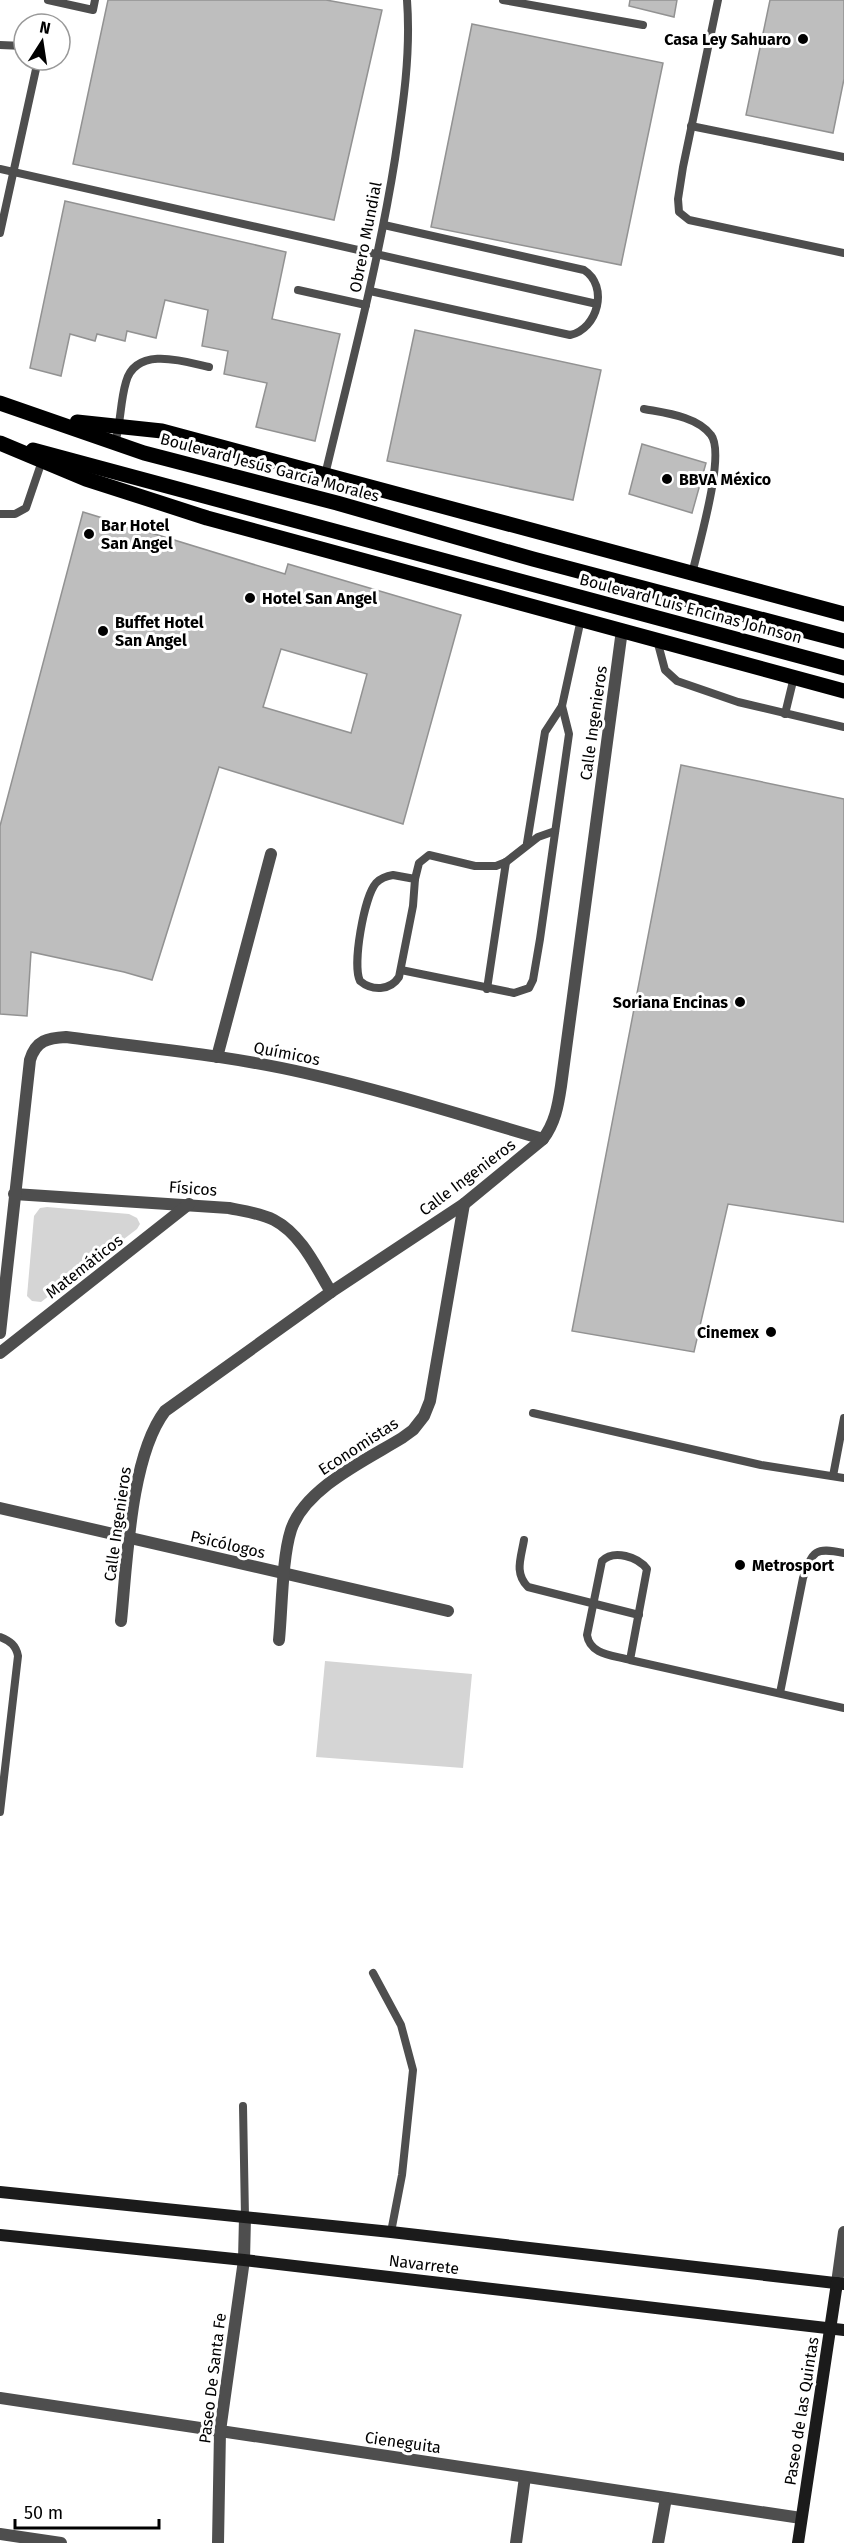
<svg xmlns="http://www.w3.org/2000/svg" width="844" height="2543" viewBox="0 0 844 2543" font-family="'Fira Sans',sans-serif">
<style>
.green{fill:#d5d5d5}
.building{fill:#bebebe;stroke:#929292;stroke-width:1.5;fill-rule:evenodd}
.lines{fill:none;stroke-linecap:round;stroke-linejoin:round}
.service{stroke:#4e4e4e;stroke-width:8}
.minor{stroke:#4e4e4e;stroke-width:12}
.secondary{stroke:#1b1b1b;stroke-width:12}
.primary{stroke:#000;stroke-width:15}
.poi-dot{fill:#000;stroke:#fff;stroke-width:2}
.labels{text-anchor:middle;stroke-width:6;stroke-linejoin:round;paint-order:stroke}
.poi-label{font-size:16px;font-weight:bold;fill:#000;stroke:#fff;text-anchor:start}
.street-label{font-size:16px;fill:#000;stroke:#fff}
</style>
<rect width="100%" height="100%" fill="#fff"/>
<g class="green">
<polygon points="47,1207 129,1214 137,1218 140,1224 137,1229 41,1302 32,1301 27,1296 34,1216 40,1208"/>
<polygon points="325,1661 472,1674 463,1768 316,1757"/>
</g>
<g class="building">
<polygon points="108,0 326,0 382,10 334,220 73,164"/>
<polygon points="630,0 677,0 674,17 629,6"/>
<polygon points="770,0 844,0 844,79 833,133 746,115"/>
<polygon points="472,24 663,63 621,265 431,227"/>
<polygon points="65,201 286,252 272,319 340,334 315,441 256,427 267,383 224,374 228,351 202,346 208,310 165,300 156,338 127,331 125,341 97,334 95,341 70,334 61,376 30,368"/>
<polygon points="415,330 601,370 573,500 387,461"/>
<polygon points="642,444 706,463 692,513 629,494"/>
<path d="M 83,512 L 285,574 L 288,564 L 461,615 L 403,824 L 219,767 L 152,980 L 124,972 L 31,952 L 27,1016 L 0,1014 L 0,826 ZM 281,649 L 367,674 L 351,733 L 263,707 Z"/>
<polygon points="681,765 844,799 844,1222 728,1204 694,1352 572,1331"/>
</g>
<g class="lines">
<g class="service">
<polyline points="48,0 93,10 95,0"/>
<polyline points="503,0 643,25"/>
<polyline points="718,0 683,167 678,199 679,212 689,220 844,253"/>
<polyline points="0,45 24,46"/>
<polyline points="691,126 844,157"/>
<polyline points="0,169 597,304"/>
<polyline points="0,233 38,60"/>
<polyline points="298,290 366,305"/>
<path d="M 370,291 L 570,335 C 598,329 609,286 584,270 L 384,225"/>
<path d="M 644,409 C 665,413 697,416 711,435 C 726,454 698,547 692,574"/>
<path d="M 115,443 C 121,423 120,402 126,382 C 136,346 183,361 209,367"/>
<path d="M 325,475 C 350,370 378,266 395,159 C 403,106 411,54 407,0"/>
<polyline points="0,514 15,514 26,508 43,458"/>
<polyline points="657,640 665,670 677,681 738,702 844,727"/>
<polyline points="785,714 794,677"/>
<polyline points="527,843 545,732 562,706 581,619"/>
<path d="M 393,875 L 415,879 L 413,906 L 399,977 C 390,991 372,991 360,981 C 352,965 364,897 376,883 C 381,878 386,876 393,875 Z"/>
<polyline points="415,879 419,863 429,855 475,866 496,866 506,862 538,837 555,831"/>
<polyline points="401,970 514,993 529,988 533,980 540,939 569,734 562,706"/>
<polyline points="487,989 506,862"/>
<polyline points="533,1413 761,1465 844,1478"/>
<polyline points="833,1476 844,1418"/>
<path d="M 524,1540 C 521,1558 514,1573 528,1587 L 639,1615"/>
<path d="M 0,1637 C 10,1641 16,1645 18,1656 L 0,1812"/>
<path d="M 630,1660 L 647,1569 C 638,1557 614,1549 602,1561 L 587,1635 C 590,1655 613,1655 630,1660 L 844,1708"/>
<path d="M 780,1693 L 803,1578 C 813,1550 815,1547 844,1553"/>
<polyline points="373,1973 401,2025 413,2070 402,2175 391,2232"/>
<polyline points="243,2106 245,2217"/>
</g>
<g class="minor">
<polyline points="217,1057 271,854"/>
<path d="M 14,1194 L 229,1208 C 244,1211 260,1213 274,1220 C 301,1234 316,1267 331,1292"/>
<path d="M 0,1333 L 30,1060 C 36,1040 48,1038 66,1037 C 146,1048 227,1055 305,1073 C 386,1091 464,1116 543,1139"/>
<polyline points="0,1353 189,1204"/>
<polyline points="0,1508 448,1611"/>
<path d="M 121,1621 C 127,1564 130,1457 165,1411 L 331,1292 L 464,1204 L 543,1139 C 555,1123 558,1106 561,1086 L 622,630"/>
<path d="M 279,1640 C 282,1610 282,1558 291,1530 C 305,1488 366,1460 402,1438 L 413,1430 L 424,1416 L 430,1401 L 464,1204"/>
<polyline points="837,2283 844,2232"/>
<polyline points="0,2398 801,2518"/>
<polyline points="0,2534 61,2543"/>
<polyline points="218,2543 220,2431 244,2260 245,2217"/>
<polyline points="516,2543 525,2477"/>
<polyline points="658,2543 666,2498"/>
</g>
<g class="secondary">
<polyline points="0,2192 391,2232 844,2284"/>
<polyline points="0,2235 244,2260 844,2330"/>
<polyline points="798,2543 837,2283"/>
</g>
<g class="primary">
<polyline points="0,403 144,453 337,503 533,559 844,641"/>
<polyline points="77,422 162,431 844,614"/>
<polyline points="0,443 86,479 207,518 844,691"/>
<polyline points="33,450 844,668"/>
</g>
</g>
<g class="poi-dot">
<circle cx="803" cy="39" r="6"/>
<circle cx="667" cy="479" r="6"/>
<circle cx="89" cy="534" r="6"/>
<circle cx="250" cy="598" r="6"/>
<circle cx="103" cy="631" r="6"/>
<circle cx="740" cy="1002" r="6"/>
<circle cx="771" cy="1332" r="6"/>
<circle cx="740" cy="1565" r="6"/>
</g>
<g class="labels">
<g class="poi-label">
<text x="791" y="45" text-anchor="end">Casa Ley Sahuaro</text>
<text x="679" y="485">BBVA México</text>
<text x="101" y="531">Bar Hotel<tspan x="101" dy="18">San Angel</tspan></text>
<text x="262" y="604">Hotel San Angel</text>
<text x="115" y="628">Buffet Hotel<tspan x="115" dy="18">San Angel</tspan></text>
<text x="728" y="1008" text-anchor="end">Soriana Encinas</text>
<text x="759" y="1338" text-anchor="end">Cinemex</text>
<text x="752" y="1571">Metrosport</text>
</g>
<g class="street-label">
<text transform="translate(365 237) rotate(-79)" y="6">Obrero Mundial</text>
<text transform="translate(270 467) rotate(15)" y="6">Boulevard Jesús García Morales</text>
<text transform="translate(691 608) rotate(15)" y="6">Boulevard Luis Encinas Johnson</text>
<text transform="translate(593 723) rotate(-82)" y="6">Calle Ingenieros</text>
<text transform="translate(287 1053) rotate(11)" y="6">Químicos</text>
<text transform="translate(467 1177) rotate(-37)" y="6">Calle Ingenieros</text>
<text transform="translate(193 1188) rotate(4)" y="6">Físicos</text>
<text transform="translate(84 1266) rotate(-38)" y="6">Matemáticos</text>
<text transform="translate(358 1446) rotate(-33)" y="6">Economistas</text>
<text transform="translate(117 1524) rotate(-82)" y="6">Calle Ingenieros</text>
<text transform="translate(228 1544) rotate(13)" y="6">Psicólogos</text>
<text transform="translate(424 2264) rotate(7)" y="6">Navarrete</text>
<text transform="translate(212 2378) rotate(-83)" y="6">Paseo De Santa Fe</text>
<text transform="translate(801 2411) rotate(-81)" y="6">Paseo de las Quintas</text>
<text transform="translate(403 2442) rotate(8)" y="6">Cieneguita</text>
</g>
</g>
<g transform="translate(42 42) rotate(12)"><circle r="28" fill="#ffffff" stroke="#999999" stroke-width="1.5"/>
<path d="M0-4.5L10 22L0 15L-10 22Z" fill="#000000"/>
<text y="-9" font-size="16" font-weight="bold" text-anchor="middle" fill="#000000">N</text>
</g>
<path d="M15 2519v9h144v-9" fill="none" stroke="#000000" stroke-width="3"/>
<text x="24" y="2519" font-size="18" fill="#000000" stroke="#ffffff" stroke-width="4.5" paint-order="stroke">50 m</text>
</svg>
